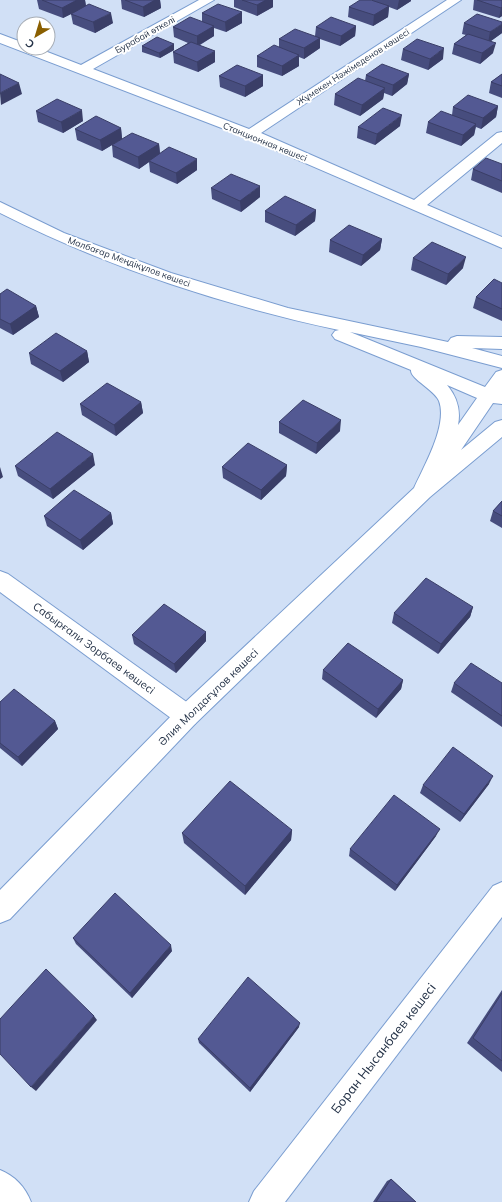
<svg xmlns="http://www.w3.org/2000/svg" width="502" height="1202" viewBox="0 0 502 1202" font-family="Mulish,sans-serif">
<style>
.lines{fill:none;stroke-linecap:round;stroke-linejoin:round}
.street-casing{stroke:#7a9dd0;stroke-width:2}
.secondary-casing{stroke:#7a9dd0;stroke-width:2}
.street{fill:#fff;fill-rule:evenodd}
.secondary{fill:#fff;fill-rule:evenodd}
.wall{fill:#474d7e}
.shaded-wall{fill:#3a3e67}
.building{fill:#535993;stroke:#3a3e67}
.labels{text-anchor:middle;stroke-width:4;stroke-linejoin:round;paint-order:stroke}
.far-street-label{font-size:9px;fill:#243247;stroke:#fff}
.street-label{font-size:11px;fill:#243247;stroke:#fff}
.near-street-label{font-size:13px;fill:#243247;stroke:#fff}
</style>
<rect width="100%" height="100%" fill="#d1e0f6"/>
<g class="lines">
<defs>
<g id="street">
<polygon points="199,0 214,0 93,69 249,129 447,0 461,0 261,133 414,200 497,133 502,132 502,143 427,205 502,237 502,248 245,137 0,43 0,34 24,43 24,48 37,48 81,65"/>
<polygon points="0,571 8,574 195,708 199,716 195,724 187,727 179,724 0,592"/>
<polygon points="502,882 502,917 285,1202 249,1202 254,1191 493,886"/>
<path d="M 0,1170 C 15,1176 25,1187 31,1202 L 0,1202 Z"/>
</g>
<path id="secondary" d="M 0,202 L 64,233 L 171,273 L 288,308 L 448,342 L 451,338 L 457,336 L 502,337 L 502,349 L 472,348 L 502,356 L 502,368 L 421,347 L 350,332 L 485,387 L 496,372 L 502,370 L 502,404 L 493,403 L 461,450 L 495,422 L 502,420 L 502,437 L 430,497 L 195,724 L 10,919 L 0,923 L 0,890 L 179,708 L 414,488 C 424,466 448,425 439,401 C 435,390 410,379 411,370 L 335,339 L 332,335 L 335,331 L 339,330 C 222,305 107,267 0,213 ZM 447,385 L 477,398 L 458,425 C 461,410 457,397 447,385 Z"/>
</defs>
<use href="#street" class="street-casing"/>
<use href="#secondary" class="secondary-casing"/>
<use href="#street" class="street"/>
<use href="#secondary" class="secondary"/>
</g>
<g class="wall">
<polygon points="37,0 85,0 86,6 113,23 95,33 73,24 71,14 63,18 39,9"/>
<polygon points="121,0 160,0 161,8 144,17 122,9"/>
<polygon points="234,0 273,0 273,7 257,16 234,7"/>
<polygon points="373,0 411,0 411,1 397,10 389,7 388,17 373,26 348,17 349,7 373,1"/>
<polygon points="474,0 502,0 502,16 499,18 473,10"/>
<polygon points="242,12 242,23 226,32 214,28 214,36 200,45 215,62 198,72 174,63 173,52 188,43 174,37 173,27 202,22 202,13"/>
<polygon points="464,23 502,33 491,41 493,53 480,64 452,54 454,44 466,35 462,34"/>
<polygon points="356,26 355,36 340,46 320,39 320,48 304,59 299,57 299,66 282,76 257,67 257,56 279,47 279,39 315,36 316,27"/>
<polygon points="174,44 174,50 160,58 142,52 142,46"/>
<polygon points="403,49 443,59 428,70 401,60"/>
<polygon points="409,74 407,84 392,96 384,93 383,99 360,116 334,105 335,94 365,81 366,75"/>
<polygon points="502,74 502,98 489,93 491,82"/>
<polygon points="263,75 263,86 245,97 220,87 219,76"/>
<polygon points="498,106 496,117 481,129 476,127 474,135 461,146 426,133 428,122 452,115 453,107"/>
<polygon points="36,111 83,121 63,133 38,122"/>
<polygon points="400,126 375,145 357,138 358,127"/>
<polygon points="121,128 122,139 102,151 77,140 75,129"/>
<polygon points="159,144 160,153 197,170 177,184 150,172 149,162 139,169 113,157 112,145"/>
<polygon points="502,164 502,193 471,180 473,169"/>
<polygon points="211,188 260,197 241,212 212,199"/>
<polygon points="316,210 315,221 295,236 265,222 265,211"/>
<polygon points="382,239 380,250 361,266 329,252 330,240"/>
<polygon points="413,258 463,268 446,285 411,270"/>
<polygon points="502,283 502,321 473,308 476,297"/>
<polygon points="0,294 36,306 39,317 13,335 0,328"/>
<polygon points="87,351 89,362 63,382 31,364 29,353"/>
<polygon points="141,402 143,413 116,436 82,415 80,404"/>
<polygon points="279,422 340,431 316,454 279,433"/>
<polygon points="95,465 53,499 18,476 15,466"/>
<polygon points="287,465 286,476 261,500 223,478 222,467"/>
<polygon points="502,501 502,528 490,521 493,511"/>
<polygon points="111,513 113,524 83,550 47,526 44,516"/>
<polygon points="473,607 470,617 438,654 392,623 394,613"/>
<polygon points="132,635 206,641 176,673 134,644"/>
<polygon points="323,670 403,680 401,689 376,718 322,679"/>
<polygon points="454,683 502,683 502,727 451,692"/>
<polygon points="0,702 55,721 58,729 22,766 0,748"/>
<polygon points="489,784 460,822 420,793 423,785"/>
<polygon points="292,830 291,840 245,895 184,843 182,833"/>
<polygon points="436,836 395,891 349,856 350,849"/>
<polygon points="73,938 172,951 132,998 76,944"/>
<polygon points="502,990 502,1072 467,1043"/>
<polygon points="299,1027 250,1092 199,1043 198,1039"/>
<polygon points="391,1179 416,1202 373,1202 387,1181"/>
</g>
<g class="shaded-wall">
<polygon points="77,0 85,0 86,7 71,14 63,18 62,8"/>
<polygon points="155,0 160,0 161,8 144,17 143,7"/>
<polygon points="266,0 273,0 273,7 257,16 257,5"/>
<polygon points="399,0 411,0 411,1 397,10"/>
<polygon points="389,6 388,17 373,26 374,15"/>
<polygon points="502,7 502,16 499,18 501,8"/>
<polygon points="242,12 242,23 226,32 225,22"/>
<polygon points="111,13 113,23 95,33 93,22"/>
<polygon points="502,24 502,33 488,43 490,32"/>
<polygon points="214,26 214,36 197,46 197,36"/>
<polygon points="356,26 355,36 340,46 341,36"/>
<polygon points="320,38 320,48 304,59 304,48"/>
<polygon points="496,43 493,53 480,64 482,53"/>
<polygon points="174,44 174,50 160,58 159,53"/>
<polygon points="444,48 443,59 428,70 430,59"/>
<polygon points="215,51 215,62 198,72 197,62"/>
<polygon points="299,55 299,66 282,76 282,66"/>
<polygon points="409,74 407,84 392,96 393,85"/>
<polygon points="263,75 263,86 245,97 245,86"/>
<polygon points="19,83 22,94 1,105 0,93"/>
<polygon points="385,88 383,99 360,116 362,105"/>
<polygon points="498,106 496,117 481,129 483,118"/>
<polygon points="82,110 83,121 63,133 61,122"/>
<polygon points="402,115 400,126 375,145 377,134"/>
<polygon points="476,124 474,135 461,146 463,135"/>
<polygon points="121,128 122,139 102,151 100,140"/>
<polygon points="159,144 160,155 149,161 149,162 139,169 138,157"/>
<polygon points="197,159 197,170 177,184 176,173"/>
<polygon points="260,186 260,197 241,212 240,201"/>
<polygon points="316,210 315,221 295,236 296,225"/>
<polygon points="382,239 380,250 361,266 363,255"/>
<polygon points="466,257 463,268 446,285 448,274"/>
<polygon points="36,306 39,317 13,335 10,324"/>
<polygon points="87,351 89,362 63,382 60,371"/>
<polygon points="141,402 143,413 116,436 114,425"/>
<polygon points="341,420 340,431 316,454 317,443"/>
<polygon points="93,454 95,465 53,499 50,489"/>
<polygon points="287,465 286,476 261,500 261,490"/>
<polygon points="0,467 3,477 0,479"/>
<polygon points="111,513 113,524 83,550 80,540"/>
<polygon points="473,607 470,617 438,654 441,644"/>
<polygon points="206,632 206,641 176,673 174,664"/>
<polygon points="403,680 401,689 376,718 378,709"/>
<polygon points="55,721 58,729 22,766 18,757"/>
<polygon points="493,776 489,784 460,822 464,814"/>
<polygon points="440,829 436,836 395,891 397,885"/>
<polygon points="292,830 291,840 245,895 245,886"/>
<polygon points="171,945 172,951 132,998 130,993"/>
<polygon points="94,1016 97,1020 36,1091 31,1087"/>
<polygon points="300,1023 299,1027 250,1092 250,1088"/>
</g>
<g class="building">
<polygon points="42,0 77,0 62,8"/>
<polygon points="125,0 155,0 143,7"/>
<polygon points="242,0 266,0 257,5"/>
<polygon points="360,0 371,0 389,6 374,15 349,7"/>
<polygon points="477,0 502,0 502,7 501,8"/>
<polygon points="89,4 111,13 93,22 71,14"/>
<polygon points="218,4 242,12 225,22 202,13"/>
<polygon points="477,14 502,22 502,24 490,32 464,23"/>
<polygon points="190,17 214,26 197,36 173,27"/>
<polygon points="331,17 356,26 341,36 316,27"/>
<polygon points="295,29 320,38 304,48 279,39"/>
<polygon points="468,34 496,43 482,53 454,44"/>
<polygon points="157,37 174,44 159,53 142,46"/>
<polygon points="417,39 444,48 430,59 403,49"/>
<polygon points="191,42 215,51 197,62 173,52"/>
<polygon points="274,45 299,55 282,66 257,56"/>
<polygon points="382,64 409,74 393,85 366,75"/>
<polygon points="237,65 263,75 245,86 219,76"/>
<polygon points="0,74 19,83 0,93"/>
<polygon points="502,74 502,86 491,82"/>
<polygon points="358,78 385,88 362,105 335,94"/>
<polygon points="468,95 498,106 483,118 453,107"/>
<polygon points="57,99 82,110 61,122 36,111"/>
<polygon points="383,108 402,115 377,134 358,127"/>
<polygon points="441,111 476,124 463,135 428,122"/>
<polygon points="96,116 121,128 100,140 75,129"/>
<polygon points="132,133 159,144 138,157 112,145"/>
<polygon points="169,147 197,159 176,173 149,161"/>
<polygon points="486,158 502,164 502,181 473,169"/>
<polygon points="231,174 260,186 240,201 211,188"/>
<polygon points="285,196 316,210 296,225 265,211"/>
<polygon points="349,225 382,239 363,255 330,240"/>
<polygon points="432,242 466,257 448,274 413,258"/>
<polygon points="494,279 502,283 502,309 476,297"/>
<polygon points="7,289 36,306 10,324 0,319 0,294"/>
<polygon points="56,333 87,351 60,371 29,353"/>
<polygon points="107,383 141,402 114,425 80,404"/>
<polygon points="303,400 341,420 317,443 279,422"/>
<polygon points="57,432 93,454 50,489 15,466"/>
<polygon points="248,443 287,465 261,490 222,467"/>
<polygon points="74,490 111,513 80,540 44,516"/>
<polygon points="502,501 502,516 493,511"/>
<polygon points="426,578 473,607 441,644 394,613"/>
<polygon points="164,604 206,632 174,664 132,635"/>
<polygon points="348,643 403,680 378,709 323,670"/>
<polygon points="471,663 502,683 502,716 454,683"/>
<polygon points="14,689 55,721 18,757 0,743 0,702"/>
<polygon points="453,747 493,776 464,814 423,785"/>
<polygon points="230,781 292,830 245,886 182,833"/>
<polygon points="394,795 440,829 397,885 350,849"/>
<polygon points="115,893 171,945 130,993 73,938"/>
<polygon points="46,969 94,1016 31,1087 0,1054 0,1019"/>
<polygon points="248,977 300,1023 250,1088 198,1039"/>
<polygon points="502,993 502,1061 473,1038"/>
<polygon points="391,1179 416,1202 376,1202"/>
</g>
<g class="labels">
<g class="far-street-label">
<text transform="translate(145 35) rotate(-29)" y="3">Бурабай өткелі</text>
<text transform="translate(353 67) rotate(-33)" y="3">Жұмекен Нәжімеденов көшесі</text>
<text transform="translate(265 142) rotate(22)" y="3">Станционная көшесі</text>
<text transform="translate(129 262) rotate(20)" y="3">Малбағар Меңдіқұлов көшесі</text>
</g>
<g class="street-label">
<text transform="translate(94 648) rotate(36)" y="4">Сабырғали Зорбаев көшесі</text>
<text transform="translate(208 697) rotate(-44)" y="4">Әлия Молдағұлов көшесі</text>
</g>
<g class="near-street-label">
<text transform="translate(383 1048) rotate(-52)" y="5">Боран Нысанбаев көшесі</text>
</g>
</g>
<g transform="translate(36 36) rotate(218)"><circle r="19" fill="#ffffff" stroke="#a7adb5"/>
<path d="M0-3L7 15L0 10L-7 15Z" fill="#8a5f00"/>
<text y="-6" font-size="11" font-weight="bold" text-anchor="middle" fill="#243247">С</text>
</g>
</svg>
